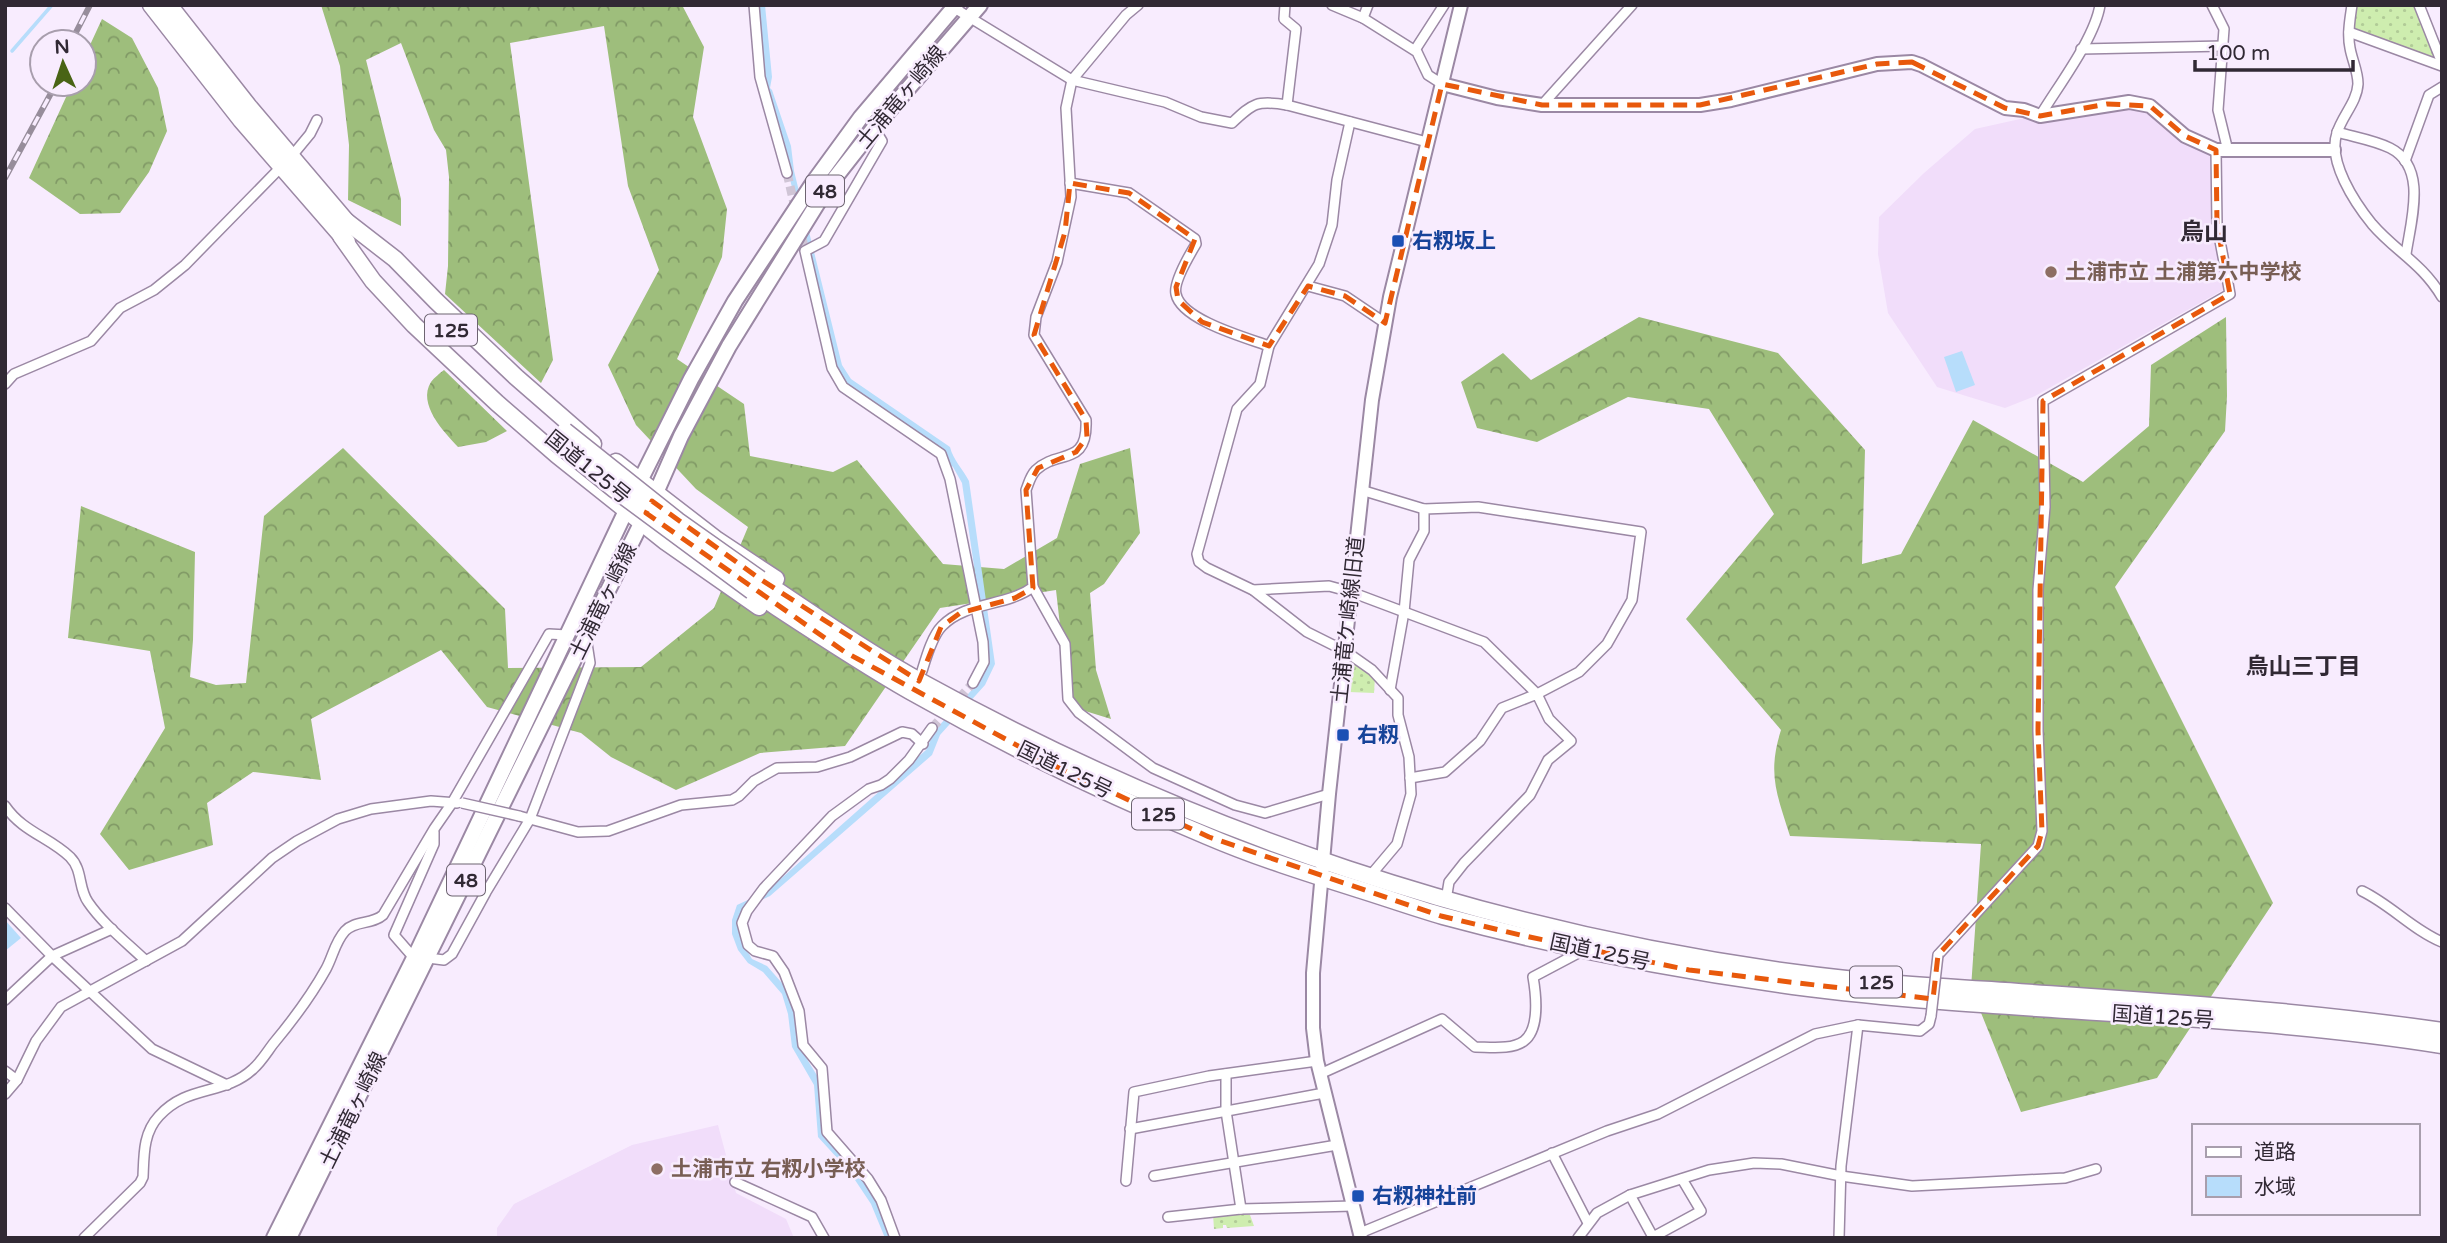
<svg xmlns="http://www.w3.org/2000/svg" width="2447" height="1243" viewBox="0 0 2447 1243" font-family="'Varela Round','Noto Sans JP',sans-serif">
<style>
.built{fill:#f1ddfa}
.forest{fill:url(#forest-crowns)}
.park{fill:url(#park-dots)}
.water{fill:#b7ddfb}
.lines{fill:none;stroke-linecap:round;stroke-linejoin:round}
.stream{stroke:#b7ddfb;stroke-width:3.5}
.street-tunnel{stroke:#d0c5d6;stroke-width:9;stroke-dasharray:9 4.5;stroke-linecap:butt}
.street-casing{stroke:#9b88a4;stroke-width:12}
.secondary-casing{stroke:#9b88a4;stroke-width:16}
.primary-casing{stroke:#9b88a4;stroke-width:18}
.highway-casing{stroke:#9b88a4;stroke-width:19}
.street{stroke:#fff;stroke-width:9}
.secondary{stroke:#fff;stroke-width:12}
.primary{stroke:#fff;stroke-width:14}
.highway{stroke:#fff;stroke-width:16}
.rail-casing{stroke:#978d9b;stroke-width:6}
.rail{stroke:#f8ecfe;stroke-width:3.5;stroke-dasharray:10;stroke-linecap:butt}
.street-bridge-casing{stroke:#9b88a4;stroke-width:12;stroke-linecap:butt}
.highway-bridge-casing{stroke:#9b88a4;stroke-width:19;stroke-linecap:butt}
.street-bridge{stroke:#fff;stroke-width:9}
.highway-bridge{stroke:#fff;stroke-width:16}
.marked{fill:none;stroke:#e8590c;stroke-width:5;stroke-dasharray:14 9;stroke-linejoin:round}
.transit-dot{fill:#1a4fb4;stroke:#f8ecfe;stroke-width:2.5}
.education-dot{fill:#8d6e63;stroke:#f8ecfe;stroke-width:2.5}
.labels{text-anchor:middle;stroke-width:5;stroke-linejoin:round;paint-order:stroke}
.shield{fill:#f8ecfe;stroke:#6d6471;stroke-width:2}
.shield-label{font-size:19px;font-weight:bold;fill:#312934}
.street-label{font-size:21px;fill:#312934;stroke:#f8ecfe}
.transit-label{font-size:21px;font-weight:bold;fill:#164399;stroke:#f8ecfe;text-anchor:start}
.education-label{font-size:21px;font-weight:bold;fill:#785e54;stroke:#f8ecfe;text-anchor:start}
.neighbourhood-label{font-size:23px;font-weight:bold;fill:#312934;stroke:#f8ecfe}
.quarter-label{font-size:24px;font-weight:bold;fill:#312934;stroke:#f8ecfe}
</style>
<defs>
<pattern id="forest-crowns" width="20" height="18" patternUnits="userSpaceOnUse" patternTransform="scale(1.75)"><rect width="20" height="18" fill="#9ebe7c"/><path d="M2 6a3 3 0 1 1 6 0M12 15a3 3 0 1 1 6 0" fill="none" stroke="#819a66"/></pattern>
<pattern id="park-dots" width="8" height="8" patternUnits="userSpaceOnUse" patternTransform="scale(1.75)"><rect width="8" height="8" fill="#ceedaf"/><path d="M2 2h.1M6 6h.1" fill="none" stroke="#b1cb97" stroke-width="1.8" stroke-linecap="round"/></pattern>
</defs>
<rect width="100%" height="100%" fill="#f8ecfe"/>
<g class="built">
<polygon points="2150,106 2210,145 2212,212 2223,290 2035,396 2005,408 1937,387 1888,313 1878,254 1879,217 1924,173 1975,129 2029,117"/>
<polygon points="718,1125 736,1193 786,1219 794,1238 497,1238 497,1228 514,1204 632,1145"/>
</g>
<g class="forest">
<polygon points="321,5 682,5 704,47 693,117 727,209 722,257 677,359 744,404 750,456 833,472 857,460 943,564 1004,569 1057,538 1080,464 1130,448 1140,533 1104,584 1090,593 1096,670 1111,719 1069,706 1056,590 940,608 845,746 760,753 676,790 611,757 581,733 487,707 441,650 311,719 321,780 253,772 207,803 213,845 129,870 100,834 165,728 150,651 68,638 81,506 195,552 193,640 190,677 216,685 246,683 264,516 343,448 505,609 508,668 641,667 714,608 748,527 696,489 636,425 608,365 659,270 628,186 604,26 510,43 553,360 541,383 445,294 448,266 449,177 446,150 434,130 401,43 366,60 401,199 401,226 348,200 349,145 340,66"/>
<polygon points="102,19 132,38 158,88 167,131 149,172 120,213 80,214 29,178 72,84 84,84 84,58"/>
<path d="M 1639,317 L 1778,353 L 1865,450 L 1862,564 L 1901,554 L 1973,420 L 2083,482 L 2149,426 L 2151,365 L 2226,317 L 2227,396 L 2225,431 L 2115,587 L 2273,903 L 2157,1078 L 2021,1112 L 1971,988 L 1981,844 L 1790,836 C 1777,794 1767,774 1781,730 L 1686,619 L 1774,514 L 1709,409 L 1628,397 L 1537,442 L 1477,428 L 1461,382 L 1503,353 L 1531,380 Z"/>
<path d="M 444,370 L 507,431 L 486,442 L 458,447 C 444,432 417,404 431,382 C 434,378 440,373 444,370 Z"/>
</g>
<g class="park">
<polygon points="2352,5 2419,5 2442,63 2349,32"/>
<polygon points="1352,659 1375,677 1374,693 1349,692"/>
<polygon points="1213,1214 1250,1215 1254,1226 1227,1228 1226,1225 1223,1225 1223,1228 1214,1229"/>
</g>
<g class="water">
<path d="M 757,5 L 765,5 L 772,77 L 770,88 L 772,90 L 791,146 L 794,171 L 842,365 L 851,379 L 950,447 C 953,460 963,469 969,481 L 995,664 L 985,685 L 940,735 L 932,755 L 770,896 L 743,909 L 739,922 L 740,934 L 745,947 L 752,959 L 767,966 L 789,991 L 796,1012 L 799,1046 L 821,1082 L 824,1134 L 855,1167 L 877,1200 L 893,1238 L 885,1238 L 871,1204 L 849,1171 L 818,1137 L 814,1085 L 792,1047 L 788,1014 L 782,994 L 763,972 L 748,963 L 738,950 L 732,934 L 732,920 L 737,905 L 767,891 L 926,750 L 935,730 L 980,681 L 988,663 L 962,483 L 953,467 L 846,384 L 835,366 L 770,96 L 767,94 L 759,41 Z"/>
<polygon points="1962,351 1975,385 1956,392 1944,357"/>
<polygon points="5,920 21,938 5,951"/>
</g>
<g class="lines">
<polyline class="stream" points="12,51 52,5"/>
<g class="street-tunnel">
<polyline points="787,173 805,251"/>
<polyline points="932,728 973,683"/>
</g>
<defs>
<g id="street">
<polyline points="754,5 760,77 787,173"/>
<polyline points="1285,5 1284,19 1296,29 1287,105"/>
<polyline points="1332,5 1363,18 1417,52 1428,75 1442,84"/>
<polyline points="2212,5 2224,29 2218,110 2228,151"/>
<path d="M 2352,5 C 2350,19 2347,34 2350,48 C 2352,60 2358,71 2358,84 C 2357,102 2342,116 2337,133 C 2327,161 2355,203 2372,224 C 2395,251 2422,263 2442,297"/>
<polyline points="2419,5 2442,63"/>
<path d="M 951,6 L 1072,80 L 1165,102 L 1201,117 L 1232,123 C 1253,103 1257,100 1287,105 L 1427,142"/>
<polyline points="1363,18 1368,5"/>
<polyline points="2349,32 2442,66"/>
<polyline points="2081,49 2224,46"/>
<polyline points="1415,50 1444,5"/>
<polyline points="1542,105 1632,5"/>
<path d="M 2040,116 C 2058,86 2095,38 2100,5"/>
<polyline points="1350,122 1337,180 1332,225 1319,264 1269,346 1260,384 1237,409 1197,554 1199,562 1207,568 1253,590 1307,632 1345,651 1372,670 1398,698 1398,715 1409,757 1411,794 1397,844 1370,876"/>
<polyline points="874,128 882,141 824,241 805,251 832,368 843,387 941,454 950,479 983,642 984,662 973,683"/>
<path d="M 2337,132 C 2354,137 2374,140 2390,148 C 2428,167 2411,220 2406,254"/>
<polyline points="291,157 310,134 317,120"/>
<polyline points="2405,161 2429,95 2442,87"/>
<path d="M 1070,183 L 1129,193 L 1195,239 L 1196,244 C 1190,254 1173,283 1176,294 C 1181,320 1247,338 1269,346"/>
<polyline points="1308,286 1345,296 1385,323"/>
<polyline points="5,384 14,374 91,341 120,308 154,290 185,265 281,167"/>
<polyline points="1033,587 1065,644 1068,699 1079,713 1153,768 1235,805 1265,813 1329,794"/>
<polyline points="1253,590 1329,586 1351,592 1484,642 1537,694 1579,672 1607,644 1632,600 1641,532 1478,507 1424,509 1361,490"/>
<path d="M 922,671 C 926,658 932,636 942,626 C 966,601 1006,607 1033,587 L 1026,490 C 1029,483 1030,476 1036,470 C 1058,449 1088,467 1086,420 L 1034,335 L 1036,317 L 1057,262 L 1071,197 L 1066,108 L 1072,80 L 1126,15 L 1138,5"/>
<polyline points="1390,690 1404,612 1409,560 1424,531 1424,509"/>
<polyline points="1410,778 1445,772 1480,741 1502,708 1537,694 1549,719 1571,741 1548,760 1530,795 1464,863 1449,882 1446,900"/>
<path d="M 5,806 C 23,832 49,837 70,857 C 83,870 78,888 88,902 C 103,924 126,942 146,961"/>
<polyline points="519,816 578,832 608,831 681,805 732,800 739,796 754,781 777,768 817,767 850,757 902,732 912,734 923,744"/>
<path d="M 2362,891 C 2391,905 2413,930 2442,942"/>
<polyline points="5,908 52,956 152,1049 227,1085"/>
<polyline points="1938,955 2038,846 2042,831 2038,731 2038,590 2045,507 2043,401 2230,294 2217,225 2216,150"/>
<polyline points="414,958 394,935 434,844 434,832"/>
<polyline points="428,958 444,960 452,954 486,892 530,819 590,663 586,637"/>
<polyline points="5,1000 52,956 112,929"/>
<polyline points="5,1071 17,1080"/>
<polyline points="1226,1074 1226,1111 1241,1209"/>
<path d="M 1320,1074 L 1442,1019 L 1475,1047 C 1490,1047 1512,1050 1524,1041 C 1540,1029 1536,994 1533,977 L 1584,950"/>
<polyline points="5,1094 17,1080 36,1041 61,1007 182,941 272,858 297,841 338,819 371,809 431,801 457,803"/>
<polyline points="1130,1129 1324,1093"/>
<polyline points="1552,1153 1588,1223"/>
<polyline points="1154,1176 1337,1145"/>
<polyline points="1126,1181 1134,1092 1209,1076 1317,1061"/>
<polyline points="735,1182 812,1217 824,1238"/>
<polyline points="1630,1195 1653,1237 1701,1211 1682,1179"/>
<polyline points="1168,1217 1241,1209 1353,1206"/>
<polyline points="1360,1233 1607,1131 1658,1114 1815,1034 1858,1025 1920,1031 1929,1024 1931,1016"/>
<path d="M 84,1238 L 140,1183 L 143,1177 C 144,1155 143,1133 159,1116 C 188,1084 224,1096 253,1069 C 261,1062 267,1052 273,1044 C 293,1020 311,996 326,969 C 333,956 335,942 345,931 C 355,920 372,925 383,915 L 434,829 L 452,803 L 549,634 L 567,635"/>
<polyline points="895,1238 881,1200 868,1179 827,1132 822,1068 803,1045 799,1011 784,972 773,956 755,951 748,945 742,923 747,911 764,888 832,816 869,789 881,785 890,779 909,760 932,728"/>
<polyline points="1578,1238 1597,1213 1630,1195 1709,1170 1754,1163 1781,1164 1841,1176 1912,1186 2065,1178 2096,1169"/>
<polyline points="1839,1238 1841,1166 1858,1025"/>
</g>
<g id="secondary">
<polyline points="1442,84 1497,98 1542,105 1700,105 1731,100 1877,64 1912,62 1921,65 2005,108 2024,110 2040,116 2129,102 2150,106 2185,136 2216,150 2334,150"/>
<polyline points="1361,1238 1317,1061 1313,1028 1313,973 1329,794 1372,400 1390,297 1461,5"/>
</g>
<g id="primary">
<polyline points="274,1238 419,948 640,481 691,379 735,301 815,180 861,117 956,5"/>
<polyline points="289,1238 656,493 681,436 729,346 827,188 874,128 980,5"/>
</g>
<g id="highway">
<polyline points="151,5 241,120 347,242"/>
<polyline points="169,5 250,108 351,227"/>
<polyline points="346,221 395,259 436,301 516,377 593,444"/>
<polyline points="341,236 373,281 414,325 497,403 557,455 666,542 759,607"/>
<polyline points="616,462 717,540 776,579"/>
<path d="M 760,579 C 814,615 868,653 925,684 C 1195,833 1491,932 1796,973 C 1861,982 1926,986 1991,990 C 2141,1001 2293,1009 2442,1031"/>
<path d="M 752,591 C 804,625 856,660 910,691 C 1005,745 1106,794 1207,836 C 1256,857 1307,873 1358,889 C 1387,898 1415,908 1443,916 C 1558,947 1676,970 1793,986 C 2008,1014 2227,1011 2442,1045"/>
</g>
</defs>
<use href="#street" class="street-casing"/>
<use href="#secondary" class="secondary-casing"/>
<use href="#primary" class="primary-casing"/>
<use href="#highway" class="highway-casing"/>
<use href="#street" class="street"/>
<use href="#secondary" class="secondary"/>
<use href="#primary" class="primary"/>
<use href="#highway" class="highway"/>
<defs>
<g id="rail">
<polyline points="71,42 90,5"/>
<polyline points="5,178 56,84"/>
</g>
</defs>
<use href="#rail" class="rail-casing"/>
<use href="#rail" class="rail"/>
<defs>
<g id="street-bridge">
<polyline points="462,803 519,816"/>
<polyline points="1931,1016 1938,955"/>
</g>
<g id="highway-bridge">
<polyline points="565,431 678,521 760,579"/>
<polyline points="556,442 614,489 752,591"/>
</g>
</defs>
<use href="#street-bridge" class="street-bridge-casing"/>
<use href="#highway-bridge" class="highway-bridge-casing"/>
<use href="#street-bridge" class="street-bridge"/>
<use href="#highway-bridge" class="highway-bridge"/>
</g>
<path class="marked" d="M 1912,62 L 2005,108 L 2040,116 L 2107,104 L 2150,106 L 2185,136 L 2216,150 L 2217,225 L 2230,294 L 2043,401 L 2038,731 L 2042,831 L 2038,846 L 1938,955 L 1933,999 L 1689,970 L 1520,935 L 1441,916 L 1209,837 L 1057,767 L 845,652 L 646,513 L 652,501 L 760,579 L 919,681 L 941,627 L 960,613 L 1015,598 L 1033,588 L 1026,490 L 1038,468 L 1076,452 L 1087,437 L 1086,420 L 1034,335 L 1065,232 L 1070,183 L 1129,193 L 1195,239 L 1176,287 L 1178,300 L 1202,322 L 1269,346 L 1308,286 L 1345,296 L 1385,323 L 1442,84 L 1542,105 L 1700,105 L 1877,64 Z"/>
<g class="transit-dot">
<rect x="1391" y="234" width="14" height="14" rx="3.5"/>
<rect x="1336" y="728" width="14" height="14" rx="3.5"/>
<rect x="1351" y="1189" width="14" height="14" rx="3.5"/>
</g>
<g class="education-dot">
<circle cx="2051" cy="272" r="7"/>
<circle cx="657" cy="1169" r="7"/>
</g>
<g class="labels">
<g class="shield">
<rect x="806" y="175.5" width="38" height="31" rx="5"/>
<rect x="425" y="314.5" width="52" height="31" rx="5"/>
<rect x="1132" y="798.5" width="52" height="31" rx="5"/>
<rect x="447" y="864.5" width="38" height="31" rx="5"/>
<rect x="1850" y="966.5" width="52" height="31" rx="5"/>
</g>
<g class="shield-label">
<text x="825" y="198">48</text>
<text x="451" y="337">125</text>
<text x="1158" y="821">125</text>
<text x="466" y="887">48</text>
<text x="1876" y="989">125</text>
</g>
<g class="street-label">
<text transform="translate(901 97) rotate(-50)" y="7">土浦竜ヶ崎線</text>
<text transform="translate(588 467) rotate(39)" y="7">国道125号</text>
<text transform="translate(603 601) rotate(-64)" y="7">土浦竜ヶ崎線</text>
<text transform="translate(1348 620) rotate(-84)" y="7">土浦竜ケ崎線旧道</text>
<text transform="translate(1065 770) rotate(26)" y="7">国道125号</text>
<text transform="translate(1600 952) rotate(12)" y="7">国道125号</text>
<text transform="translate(2163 1017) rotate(4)" y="7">国道125号</text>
<text transform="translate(353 1110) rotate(-64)" y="7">土浦竜ヶ崎線</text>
</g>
<g class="transit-label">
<text x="1412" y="248">右籾坂上</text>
<text x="1357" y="742">右籾</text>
<text x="1372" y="1203">右籾神社前</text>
</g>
<g class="education-label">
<text x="2065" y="279">土浦市立 土浦第六中学校</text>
<text x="671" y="1176">土浦市立 右籾小学校</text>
</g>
<g class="neighbourhood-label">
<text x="2303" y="674">烏山三丁目</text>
</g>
<g class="quarter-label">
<text x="2204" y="240">烏山</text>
</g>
</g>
<rect width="2447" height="1243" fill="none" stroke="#312934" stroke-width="14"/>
<rect x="2192" y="1124" width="228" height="91" fill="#f8ecfe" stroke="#a89ead" stroke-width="2"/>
<rect x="2206" y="1147" width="35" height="10" fill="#ffffff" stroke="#a89ead" stroke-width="2"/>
<text x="2254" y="1159" font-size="21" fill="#312934">道路</text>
<rect x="2206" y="1176" width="35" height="21" fill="#b7ddfb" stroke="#a89ead" stroke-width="2"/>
<text x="2254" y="1194" font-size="21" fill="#312934">水域</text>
<g transform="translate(63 63) rotate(357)"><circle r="33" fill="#f8ecfe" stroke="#a89ead" stroke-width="2"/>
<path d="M0-5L12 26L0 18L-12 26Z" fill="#496415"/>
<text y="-10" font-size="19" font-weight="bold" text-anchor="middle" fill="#312934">N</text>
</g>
<path d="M2195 60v10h158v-10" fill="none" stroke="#312934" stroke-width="3.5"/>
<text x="2206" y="60" font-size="21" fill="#312934" stroke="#f8ecfe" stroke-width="5" paint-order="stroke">100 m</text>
</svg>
